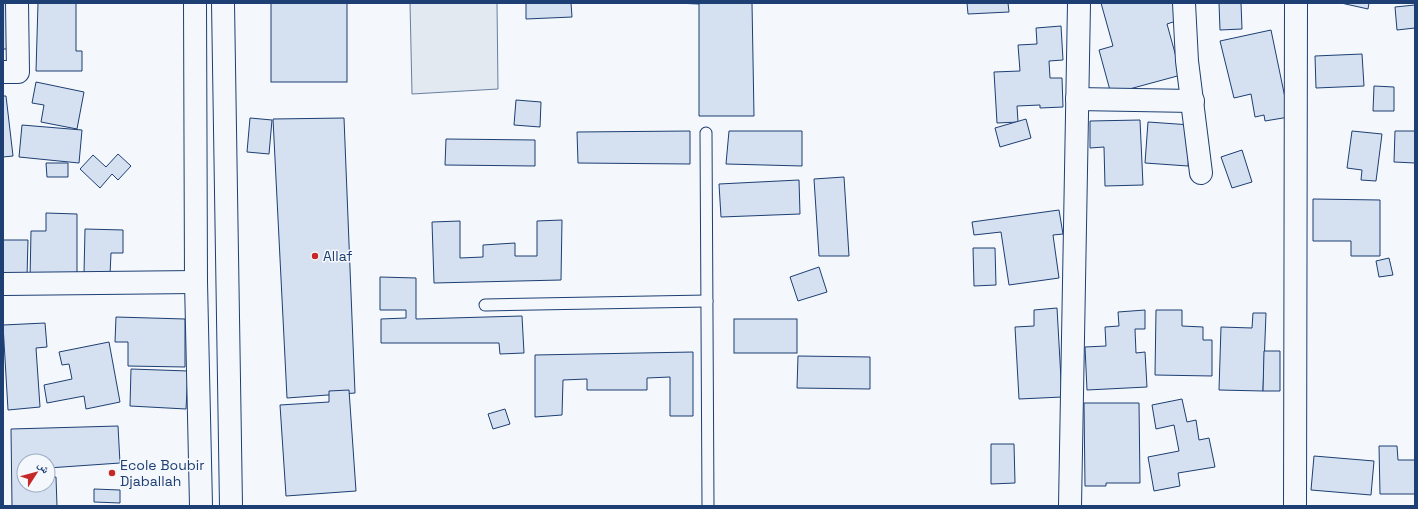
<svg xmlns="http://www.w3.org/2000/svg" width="1418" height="509" viewBox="0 0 1418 509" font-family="'Space Grotesk','Noto Naskh Arabic',sans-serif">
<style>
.green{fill:#e3e9f0;stroke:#687fa3}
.building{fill:#d5e0f0;stroke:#1d3f73}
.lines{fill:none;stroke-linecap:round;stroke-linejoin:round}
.service-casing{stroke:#1d3f73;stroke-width:13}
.minor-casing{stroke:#1d3f73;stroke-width:24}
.primary-casing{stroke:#1d3f73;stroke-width:24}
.service{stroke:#f4f7fb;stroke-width:11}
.minor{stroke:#f4f7fb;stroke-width:22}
.primary{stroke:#f4f7fb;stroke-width:22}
.poi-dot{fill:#c62828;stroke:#f4f7fb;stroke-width:1.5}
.labels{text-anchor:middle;stroke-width:3;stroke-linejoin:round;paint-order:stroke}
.poi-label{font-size:14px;fill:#1d3f73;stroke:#f4f7fb;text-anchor:start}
</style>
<rect width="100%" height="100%" fill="#f4f7fb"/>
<polygon class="green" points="410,3 497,3 498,89 412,94"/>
<g class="building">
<polygon points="3,3 7,3 10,49 3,49"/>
<polygon points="38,3 76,3 76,51 82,51 82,71 36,71"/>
<rect x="271" y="3" width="76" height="79"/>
<polygon points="526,3 571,3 572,17 526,19"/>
<polygon points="675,3 752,3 754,116 699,116 699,4"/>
<polygon points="967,3 1008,3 1009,12 968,14"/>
<polygon points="1101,3 1177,3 1182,19 1167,24 1181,75 1111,94 1099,50 1113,46"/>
<polygon points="1219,3 1241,3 1242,29 1220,30"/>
<polygon points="1341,3 1369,3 1368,9"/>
<polygon points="1415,5 1415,28 1397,30 1395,7"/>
<polygon points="1061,26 1063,60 1049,61 1050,78 1062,78 1063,107 1040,108 1040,105 1017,106 1018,122 997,123 994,72 1020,71 1018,45 1037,44 1036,28"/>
<polygon points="1271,30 1289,117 1265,121 1264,115 1255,117 1251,94 1234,98 1220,41"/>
<polygon points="1362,54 1364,86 1316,88 1315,56"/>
<polygon points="36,82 84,92 77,129 41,122 44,105 32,103"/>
<polygon points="1374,86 1394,87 1394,111 1373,111"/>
<polygon points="3,96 6,96 13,156 3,157"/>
<polygon points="516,100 541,102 540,127 514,125"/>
<polygon points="250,118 272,120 269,154 247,152"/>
<polygon points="344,118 355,393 287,398 273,119"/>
<polygon points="1026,119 1031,138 1000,147 995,128"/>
<polygon points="1140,120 1143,185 1105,186 1104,147 1090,148 1090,121"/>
<polygon points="1148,122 1191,125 1188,166 1145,163"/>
<polygon points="22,125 82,130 79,163 19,157"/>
<polygon points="690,131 690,164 578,163 577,132"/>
<polygon points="729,131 802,131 802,166 726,164"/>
<polygon points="1352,131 1382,134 1376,181 1361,180 1362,170 1347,168"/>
<polygon points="1395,131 1415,131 1415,163 1394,162"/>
<polygon points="446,139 535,140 535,166 445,165"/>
<polygon points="1242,150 1252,182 1232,188 1221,157"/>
<polygon points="118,154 131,166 118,180 112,174 100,188 80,169 93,155 106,167"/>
<polygon points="46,163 68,163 68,177 47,177"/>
<polygon points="844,177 849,256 819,256 814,179"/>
<polygon points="799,180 800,214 721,217 719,184"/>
<polygon points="1313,199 1380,200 1380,256 1351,256 1351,241 1313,241"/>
<polygon points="1059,210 1063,234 1053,235 1059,278 1009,285 1001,232 974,235 972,222"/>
<polygon points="46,213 77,214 77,281 30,280 31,231 46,231"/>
<polygon points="562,220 561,280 434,283 432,222 460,221 460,258 483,257 483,245 515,243 515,256 537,256 537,221"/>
<polygon points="85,229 123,230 123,253 111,253 110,275 84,274"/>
<polygon points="3,240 28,240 27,277 3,277"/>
<polygon points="973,248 995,248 996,285 974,286"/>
<polygon points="1389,258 1393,275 1379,277 1376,261"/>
<polygon points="819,267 827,292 798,301 790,277"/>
<polygon points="380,277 416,278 416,319 522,316 524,353 500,354 499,343 381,343 381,319 406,318 406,310 380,310"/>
<polygon points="1057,308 1062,397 1019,399 1015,327 1034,326 1034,310"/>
<polygon points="1145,310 1145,329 1135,329 1136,353 1145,352 1147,387 1087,390 1085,347 1106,346 1105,327 1119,326 1118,312"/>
<polygon points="1156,310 1182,310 1182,326 1203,327 1203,340 1212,340 1212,376 1155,375"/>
<polygon points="1253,313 1266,313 1263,391 1219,390 1221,327 1252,328"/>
<polygon points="116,317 185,319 185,367 128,366 128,342 115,342"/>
<rect x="734" y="319" width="63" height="34"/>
<polygon points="45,323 47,347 36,348 40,407 8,410 3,325"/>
<polygon points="109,342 120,402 86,409 84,396 47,403 44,385 72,379 69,364 62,365 59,352"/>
<polygon points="1264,351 1280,351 1280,391 1263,391"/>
<polygon points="693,352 693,416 670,416 670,377 647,378 647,390 587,390 587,379 563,380 562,415 535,417 535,355"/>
<polygon points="798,356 870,357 870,389 797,388"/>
<polygon points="131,369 188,371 186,409 130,406"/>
<polygon points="349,390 356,491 286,496 280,405 329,402 329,391"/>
<polygon points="1182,399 1187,422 1196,420 1199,440 1209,438 1215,467 1178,473 1180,486 1154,491 1148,457 1179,451 1174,425 1156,429 1152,405"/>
<polygon points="1084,403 1139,403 1140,483 1106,483 1106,486 1085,486"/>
<polygon points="505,409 510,424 493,429 488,414"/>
<polygon points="118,426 120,463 48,468 48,461 24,461 24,485 48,485 48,477 56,477 57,506 12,506 11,429"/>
<polygon points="991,444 1014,444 1015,483 991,484"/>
<polygon points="1379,446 1397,446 1398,460 1415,460 1415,494 1380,494"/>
<polygon points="1314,456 1374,461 1371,495 1311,490"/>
<polygon points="94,489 120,490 120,503 94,502"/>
</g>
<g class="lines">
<defs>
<g id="service">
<polyline points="706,133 708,506"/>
<polyline points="485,305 707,301"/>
</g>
<g id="minor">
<polyline points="1184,3 1187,61 1201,173"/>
<polyline points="3,72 18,72 17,3"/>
<polyline points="1077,99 1193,101"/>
<polyline points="3,284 196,282"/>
<polyline points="1070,506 1079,3"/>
<polyline points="1295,506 1296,3"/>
</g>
<g id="primary">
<polyline points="195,3 196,282 201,506"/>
<polyline points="223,3 231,506"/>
</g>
</defs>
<use href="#service" class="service-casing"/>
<use href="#minor" class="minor-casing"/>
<use href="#primary" class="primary-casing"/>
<use href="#service" class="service"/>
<use href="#minor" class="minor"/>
<use href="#primary" class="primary"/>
</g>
<g class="poi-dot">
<circle cx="315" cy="256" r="4"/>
<circle cx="112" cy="473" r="4"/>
</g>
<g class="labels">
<g class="poi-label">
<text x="323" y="261">Allaf</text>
<text x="120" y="470">Ecole Boubir<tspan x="120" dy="16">Djaballah</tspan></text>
</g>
</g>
<rect width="1418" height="509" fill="none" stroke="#1d3f73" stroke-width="8"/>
<g transform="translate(36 473) rotate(54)"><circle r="19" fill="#f4f7fb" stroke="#9eadc5"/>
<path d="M0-3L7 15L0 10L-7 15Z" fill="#c62828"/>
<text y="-6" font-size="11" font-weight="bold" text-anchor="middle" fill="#1d3f73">ش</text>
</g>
</svg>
